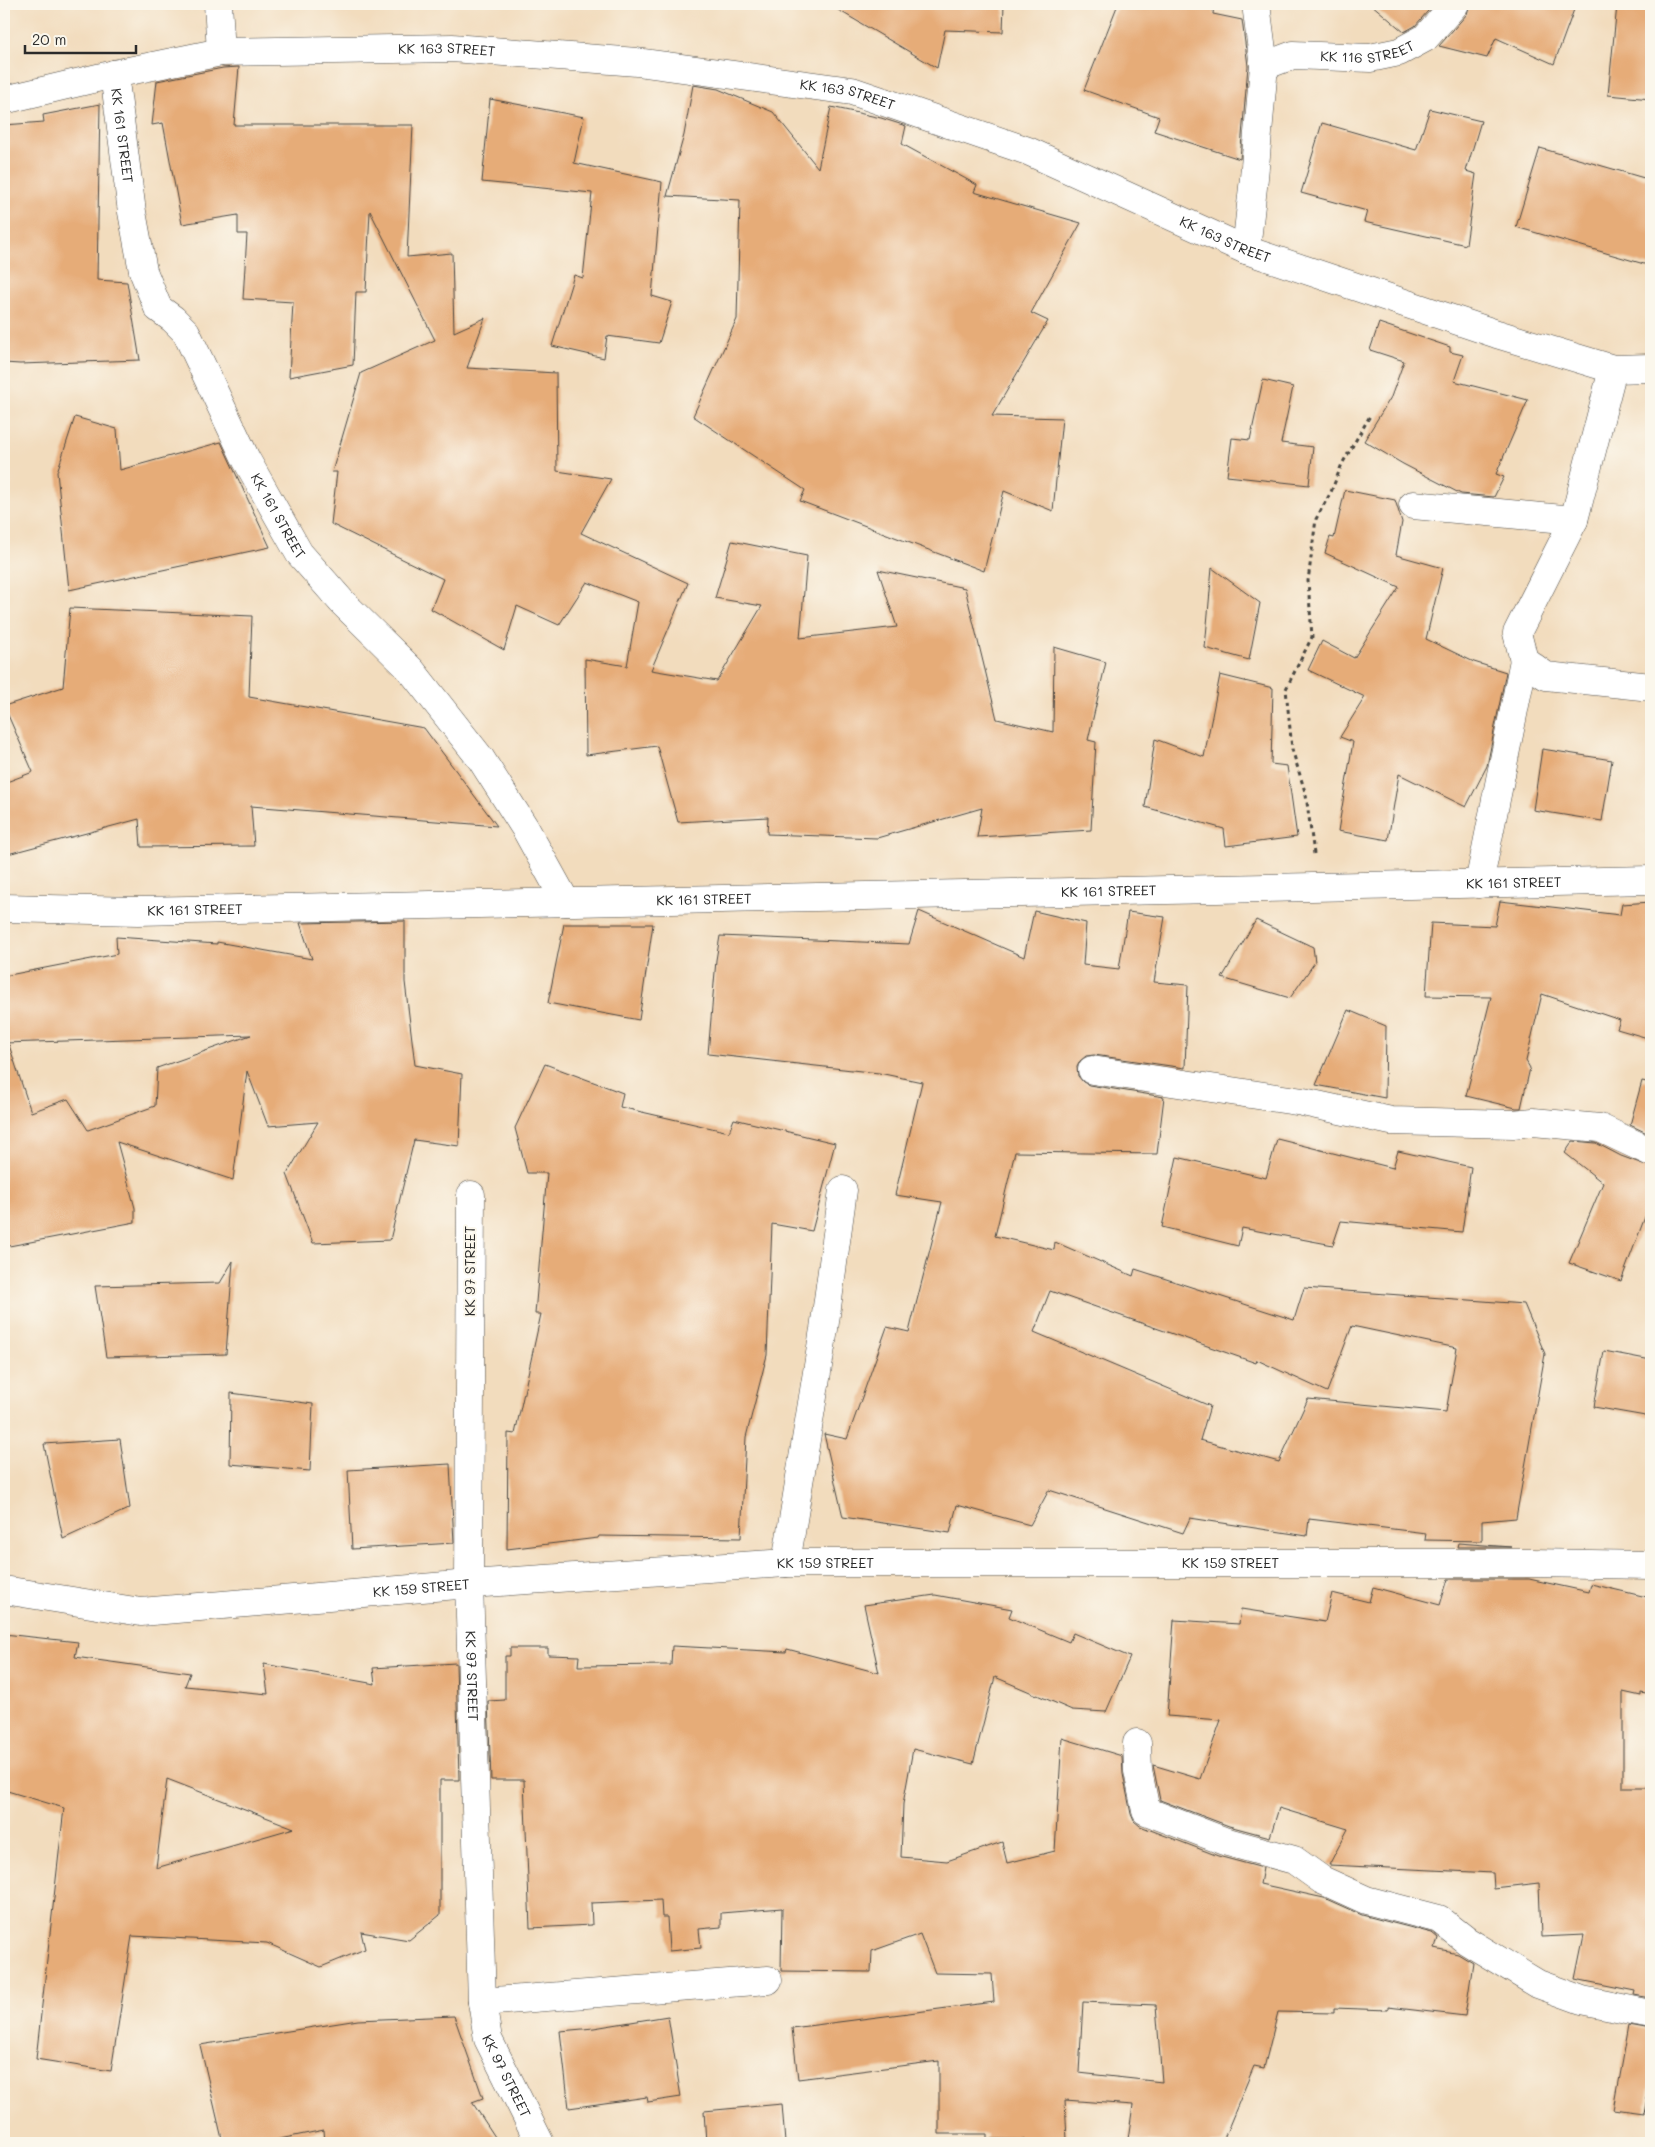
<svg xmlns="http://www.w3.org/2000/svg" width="1655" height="2147" viewBox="0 0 1655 2147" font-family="Mali,sans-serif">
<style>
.building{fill:#e6ac78;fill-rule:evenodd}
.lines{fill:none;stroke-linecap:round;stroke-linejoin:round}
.minor-casing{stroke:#494641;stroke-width:29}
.path{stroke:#494641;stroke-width:3;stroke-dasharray:4 4;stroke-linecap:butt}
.minor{stroke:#fff;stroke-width:28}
.labels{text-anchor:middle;stroke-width:4;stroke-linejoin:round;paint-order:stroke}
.street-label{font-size:14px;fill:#2b2b2b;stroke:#fbf7ec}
</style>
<rect width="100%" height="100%" fill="#fbf7ec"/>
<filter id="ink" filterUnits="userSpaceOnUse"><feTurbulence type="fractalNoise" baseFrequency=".02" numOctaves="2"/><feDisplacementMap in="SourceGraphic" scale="10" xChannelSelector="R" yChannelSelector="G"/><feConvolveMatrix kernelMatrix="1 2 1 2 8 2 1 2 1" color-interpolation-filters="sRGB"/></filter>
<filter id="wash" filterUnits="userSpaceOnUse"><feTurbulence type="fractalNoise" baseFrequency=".0096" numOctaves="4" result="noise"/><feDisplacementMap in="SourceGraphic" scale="20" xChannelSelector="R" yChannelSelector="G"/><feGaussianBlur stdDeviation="1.12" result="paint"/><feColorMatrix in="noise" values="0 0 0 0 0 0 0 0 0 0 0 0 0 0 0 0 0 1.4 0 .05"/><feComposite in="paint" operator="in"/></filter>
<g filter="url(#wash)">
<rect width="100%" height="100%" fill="#f2dcbd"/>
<g id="blocks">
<g class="building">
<polygon points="828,4 1004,4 1003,32 945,30 937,68"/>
<polygon points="1118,4 1214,4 1213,14 1242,20 1248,66 1240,159 1154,131 1159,117 1084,90"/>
<polygon points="1371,4 1434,4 1415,26 1404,32"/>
<polygon points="1470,4 1576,4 1554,64 1496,38 1487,58 1439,46 1467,14"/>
<polygon points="1617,5 1651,8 1647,54 1651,55 1651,99 1608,95"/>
<polygon points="239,67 234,125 413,125 407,257 452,253 454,332 485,318 467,368 556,373 557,471 611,479 581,533 688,583 651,670 717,681 762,606 715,598 732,541 807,556 800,638 897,627 878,570 965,588 997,719 1053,732 1054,647 1106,662 1088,740 1096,742 1091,830 977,837 982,808 877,838 767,834 768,817 678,822 657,746 586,755 585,659 627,666 638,602 587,582 559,625 517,606 504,650 431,609 443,579 331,524 337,472 332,472 361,373 435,340 370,211 366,292 356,292 353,365 289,377 293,302 243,299 247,234 238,234 238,215 182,224 163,123 152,125 157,81 223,68"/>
<polygon points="693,85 718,89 773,112 818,168 831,107 881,118 906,126 902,144 977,185 974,192 1081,223 1031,313 1048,321 992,416 1062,418 1053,511 1004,491 984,571 800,501 805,490 693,416 737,319 740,200 667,196 684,135"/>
<polygon points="490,99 584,117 574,163 662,182 652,296 672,302 659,343 607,336 604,358 552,346 574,275 583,278 592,193 482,182"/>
<polygon points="100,104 97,280 127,282 140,360 20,364 4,363 4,125 44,122 43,115"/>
<polygon points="1430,109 1481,121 1466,171 1476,174 1466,245 1364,222 1367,211 1301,193 1322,123 1416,150"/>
<polygon points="1540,148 1651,180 1651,266 1516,227"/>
<polygon points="1379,323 1450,347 1450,352 1463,355 1454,381 1528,400 1496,474 1504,477 1494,497 1461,494 1403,464 1364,441 1391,397 1404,361 1370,350"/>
<polygon points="1263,380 1293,387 1281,443 1313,447 1309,485 1227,476 1232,438 1250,440"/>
<polygon points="75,417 117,429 120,470 221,442 270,547 69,590 57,472"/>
<polygon points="1345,490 1395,500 1402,522 1396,555 1443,568 1426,639 1474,662 1506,672 1487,766 1466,807 1399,774 1388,840 1338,831 1353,742 1340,737 1365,697 1308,670 1322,641 1354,658 1399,587 1325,553 1330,537 1334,538"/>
<polygon points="1212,568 1260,603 1249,660 1205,648"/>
<polygon points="70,608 252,616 249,697 424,728 497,826 251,806 254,846 141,847 139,819 4,855 4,783 33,772 4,706 63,687"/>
<polygon points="1220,675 1273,688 1271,764 1287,766 1297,837 1226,846 1224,829 1145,807 1155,739 1204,757"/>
<polygon points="1542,749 1612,760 1602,821 1533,810"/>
<polygon points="1500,901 1620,915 1622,904 1651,902 1651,1039 1617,1029 1620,1020 1542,994 1526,1061 1530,1068 1521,1108 1516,1108 1466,1096 1491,997 1426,996 1431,923 1495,926"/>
<path d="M 919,911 L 1024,957 L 1034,911 L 1086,923 L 1083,965 L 1119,969 L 1128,912 L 1165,917 L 1154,982 L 1188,985 L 1185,1068 L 1094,1055 L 1086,1056 L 1080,1061 L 1077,1067 L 1078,1076 L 1083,1082 L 1089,1085 L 1164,1097 L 1157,1154 L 1015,1152 L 995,1236 L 1054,1250 L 1055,1242 L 1133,1276 L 1135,1269 L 1294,1320 L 1304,1288 L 1524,1304 L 1545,1354 L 1516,1518 L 1482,1521 L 1482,1541 L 1425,1540 L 1426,1533 L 1309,1519 L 1307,1536 L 1190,1518 L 1183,1533 L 1049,1490 L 1030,1525 L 957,1505 L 950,1533 L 843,1517 L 824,1434 L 847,1439 L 887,1327 L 909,1332 L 942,1202 L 895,1195 L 922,1082 L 879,1073 L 708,1054 L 716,960 L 720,936 L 909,944 ZM 1050,1291 L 1256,1363 L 1257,1360 L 1327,1392 L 1352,1326 L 1457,1348 L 1446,1412 L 1308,1399 L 1279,1462 L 1200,1440 L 1210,1406 L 1034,1332 Z"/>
<polygon points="1256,920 1313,947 1315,962 1290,998 1222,978"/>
<polygon points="405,921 405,982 415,1065 462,1074 459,1146 414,1140 390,1240 313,1243 287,1174 318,1122 268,1126 247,1071 233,1180 117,1142 135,1208 135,1222 4,1247 4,1046 9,1045 31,1112 68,1099 88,1130 155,1106 157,1068 251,1035 4,1043 4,976 117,954 116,937 217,944 217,942 312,959 300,923"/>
<polygon points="564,924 653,924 639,1020 548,1003"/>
<polygon points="1348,1010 1386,1026 1385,1098 1316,1085"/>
<polygon points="545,1064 623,1093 620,1107 729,1132 734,1119 835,1143 812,1231 772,1224 767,1355 746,1437 741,1538 599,1536 598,1538 507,1549 508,1433 515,1434 541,1314 535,1314 547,1173 527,1173 515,1128"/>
<polygon points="1642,1081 1651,1083 1651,1135 1630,1125"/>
<polygon points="1277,1139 1393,1168 1398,1151 1471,1167 1462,1232 1341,1221 1333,1245 1242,1228 1238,1246 1162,1227 1177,1157 1266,1178"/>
<polygon points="1573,1141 1596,1143 1621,1156 1651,1167 1651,1201 1621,1281 1569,1263 1603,1183 1565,1153"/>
<polygon points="233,1261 226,1354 106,1357 95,1286 220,1283"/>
<polygon points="1604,1351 1651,1360 1651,1417 1594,1407"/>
<polygon points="231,1393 313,1404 310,1471 230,1464"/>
<polygon points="120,1439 130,1508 63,1539 44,1444"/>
<polygon points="450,1464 454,1543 352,1549 348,1470"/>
<polygon points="1458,1543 1511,1547 1457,1547"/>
<polygon points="1448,1579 1529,1579 1589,1592 1591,1584 1651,1598 1651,1695 1641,1693 1641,1696 1623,1692 1623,1788 1650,1788 1651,1998 1634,1995 1635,1991 1575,1979 1584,1935 1541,1937 1539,1883 1494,1888 1493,1873 1329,1865 1348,1829 1279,1808 1270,1837 1229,1826 1160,1800 1153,1765 1200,1779 1221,1720 1167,1716 1174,1620 1239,1624 1241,1609 1325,1622 1332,1593 1369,1602 1373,1587 1440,1605"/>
<path d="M 935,1595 L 1012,1609 L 1009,1617 L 1069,1642 L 1073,1633 L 1130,1657 L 1106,1712 L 1072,1710 L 995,1677 L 973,1764 L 913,1749 L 903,1804 L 901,1857 L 947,1861 L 1002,1842 L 1007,1863 L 1055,1851 L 1062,1738 L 1122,1756 L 1123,1774 L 1131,1814 L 1134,1821 L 1140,1826 L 1218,1856 L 1263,1868 L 1260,1884 L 1324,1898 L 1362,1915 L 1432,1933 L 1438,1938 L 1435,1949 L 1458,1954 L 1473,1963 L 1465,2016 L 1388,2007 L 1388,2010 L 1334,2008 L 1334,2013 L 1278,2012 L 1264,2068 L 1254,2066 L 1222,2143 L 1166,2143 L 1128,2139 L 1133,2105 L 1065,2100 L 1067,2140 L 987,2139 L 987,2134 L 939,2134 L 939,2061 L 798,2079 L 792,2028 L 994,2002 L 992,1974 L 935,1973 L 920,1934 L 872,1951 L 871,1972 L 781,1971 L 782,1908 L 721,1913 L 721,1927 L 699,1929 L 701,1948 L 669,1951 L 667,1917 L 662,1917 L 661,1900 L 591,1903 L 592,1925 L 530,1928 L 524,1780 L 491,1780 L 488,1701 L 505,1700 L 505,1656 L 510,1656 L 510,1648 L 548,1648 L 548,1655 L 579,1656 L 578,1666 L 671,1665 L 672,1646 L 786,1652 L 787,1649 L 879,1673 L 864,1605 ZM 1083,2002 L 1156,2005 L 1162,2082 L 1079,2073 Z"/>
<path d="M 4,1634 L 78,1642 L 75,1657 L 190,1673 L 185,1686 L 268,1694 L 264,1664 L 375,1684 L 373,1668 L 456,1663 L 459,1780 L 440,1780 L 440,1915 L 409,1940 L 361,1932 L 365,1949 L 321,1967 L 267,1943 L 132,1936 L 111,2071 L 36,2059 L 64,1808 L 4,1790 ZM 167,1779 L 294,1828 L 156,1868 Z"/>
<polygon points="454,2016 483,2098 472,2102 499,2143 325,2143 324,2130 260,2143 223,2143 200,2045 358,2020"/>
<polygon points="668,2016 681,2097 648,2102 647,2097 569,2108 560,2031 594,2028"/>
<polygon points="1629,2025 1651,2029 1651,2077 1644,2114 1614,2110"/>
<polygon points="782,2104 785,2143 706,2143 704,2111"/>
</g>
</g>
</g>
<g filter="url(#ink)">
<use href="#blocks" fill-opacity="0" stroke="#494641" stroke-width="1"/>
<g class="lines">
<defs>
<g id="minor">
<polyline points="218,4 221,52"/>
<path id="s1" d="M 1264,66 L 1293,55 L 1370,58 L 1399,52 L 1425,38 L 1455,4"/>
<path id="s2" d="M 114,74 L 132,212 L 143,271 L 158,308 L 173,319 L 186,332 L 246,459 L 299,553 L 342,602 L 411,670 L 481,759 L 525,828 L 566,902"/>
<path id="s3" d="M 4,100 L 114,74 L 221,52 L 452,48 L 637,62 L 852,91 L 1028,151 L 1246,250 L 1497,334 L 1613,369 L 1651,368"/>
<polyline points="1246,250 1254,178 1264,66 1256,4"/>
<polyline points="1613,369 1574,520 1517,633 1524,660 1546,676 1651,687"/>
<polyline points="1413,505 1574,520"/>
<polyline points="1479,884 1524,660"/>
<path id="s4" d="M 4,908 L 138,911 L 1651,880"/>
<polyline points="1092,1070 1303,1102 1391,1121 1513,1124 1533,1122 1600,1128 1651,1152"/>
<path id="s5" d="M 471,1195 L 469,1584 L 482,2002 L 488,2039 L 540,2143"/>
<polyline points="786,1563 824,1329 843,1190"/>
<path id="s6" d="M 4,1590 L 141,1612 L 469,1584 L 786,1563 L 1532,1563 L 1651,1565"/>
<polyline points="1137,1743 1138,1771 1146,1811 1224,1841 1294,1860 1322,1880 1366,1900 1439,1919 1467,1941 1538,1984 1582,2000 1651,2014"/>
<polyline points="482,2002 768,1980"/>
</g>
</defs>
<use href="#minor" class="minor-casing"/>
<polyline class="path" points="1314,854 1306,795 1292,749 1286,689 1312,637 1308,581 1316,519 1331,492 1342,464 1370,416"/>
<use href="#minor" class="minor"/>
</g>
</g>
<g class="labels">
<g class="street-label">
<text dy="5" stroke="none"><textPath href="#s1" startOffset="106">KK 116 STREET</textPath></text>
<text dy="5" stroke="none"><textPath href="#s3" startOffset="448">KK 163 STREET</textPath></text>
<text dy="5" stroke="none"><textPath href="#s3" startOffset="852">KK 163 STREET</textPath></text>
<text dy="5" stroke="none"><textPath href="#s2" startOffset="62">KK 161 STREET</textPath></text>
<text dy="5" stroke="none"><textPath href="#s3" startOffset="1258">KK 163 STREET</textPath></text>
<text dy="5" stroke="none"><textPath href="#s2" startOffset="482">KK 161 STREET</textPath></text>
<text dy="5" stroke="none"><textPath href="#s4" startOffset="1510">KK 161 STREET</textPath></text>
<text dy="5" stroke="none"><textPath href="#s4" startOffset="1105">KK 161 STREET</textPath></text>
<text dy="5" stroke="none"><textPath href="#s4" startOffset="700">KK 161 STREET</textPath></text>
<text dy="5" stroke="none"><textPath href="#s4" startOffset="191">KK 161 STREET</textPath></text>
<text transform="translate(470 1271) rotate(-90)" y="5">KK 97 STREET</text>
<text dy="5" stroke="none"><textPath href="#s6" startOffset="825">KK 159 STREET</textPath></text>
<text dy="5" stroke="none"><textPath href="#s6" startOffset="1230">KK 159 STREET</textPath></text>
<text dy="5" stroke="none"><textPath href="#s6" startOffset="420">KK 159 STREET</textPath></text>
<text dy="5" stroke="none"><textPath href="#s5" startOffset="481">KK 97 STREET</textPath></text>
<text dy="5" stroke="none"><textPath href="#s5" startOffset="886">KK 97 STREET</textPath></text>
</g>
</g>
<rect width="1655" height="2147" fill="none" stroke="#fbf7ec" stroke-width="20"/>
<path d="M25 45v8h111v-8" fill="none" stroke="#2b2b2b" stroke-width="2.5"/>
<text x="32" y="45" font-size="15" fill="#2b2b2b" stroke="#fbf7ec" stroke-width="4" paint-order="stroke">20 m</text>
</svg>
